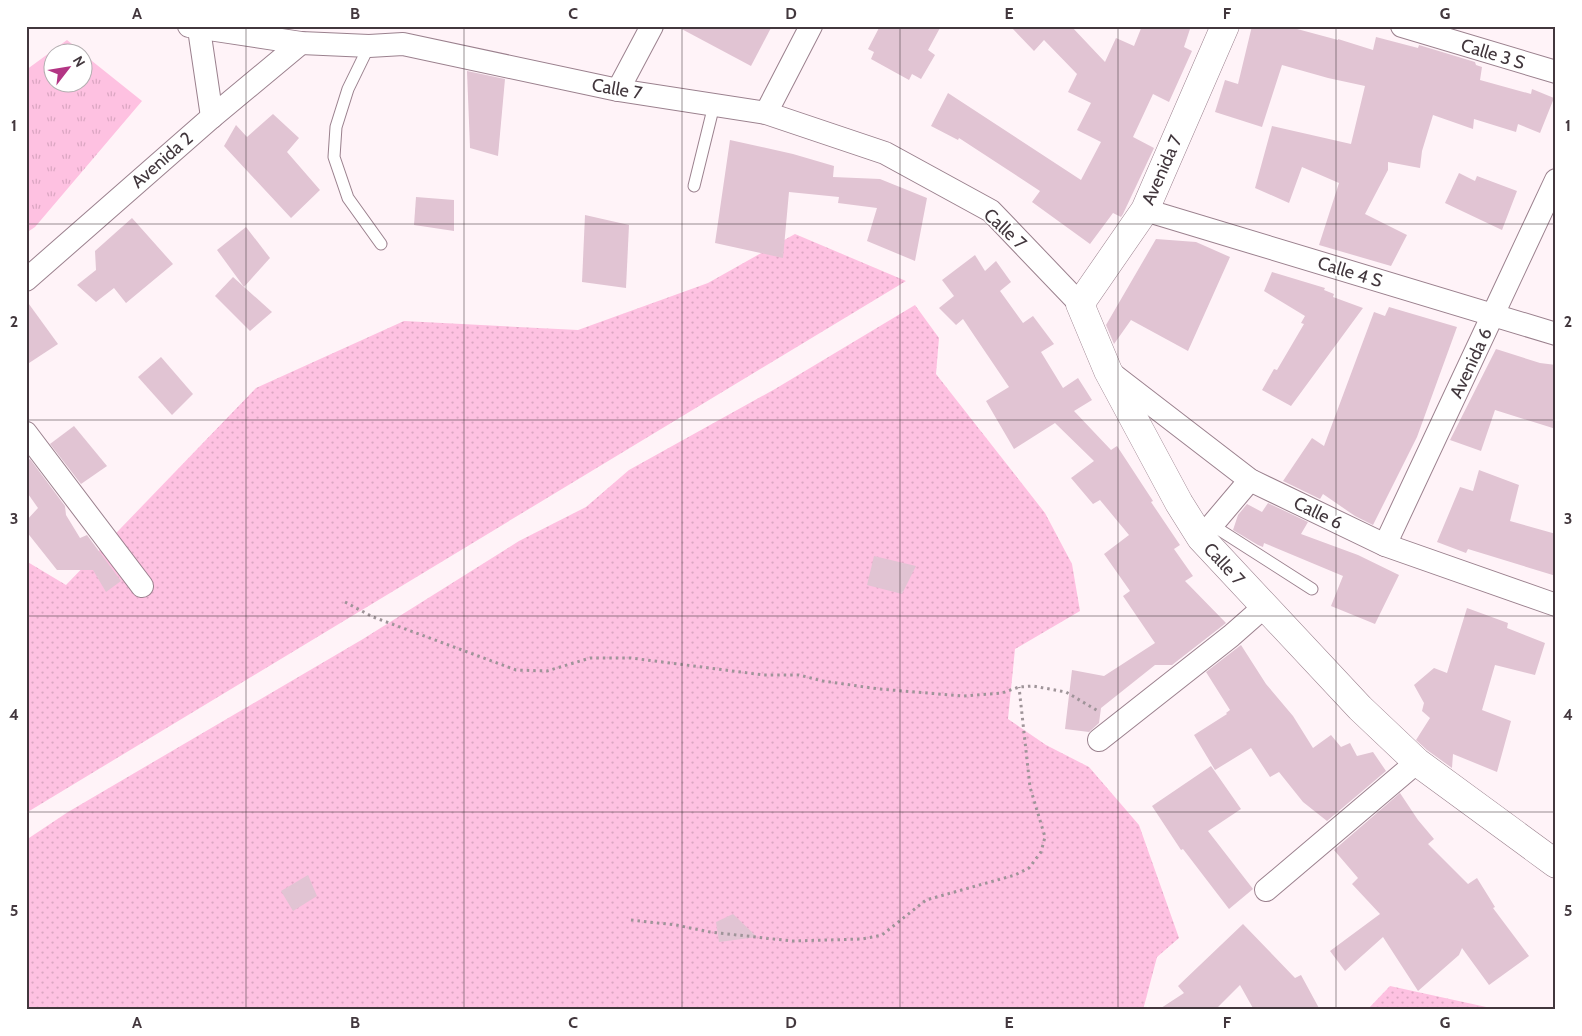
<svg xmlns="http://www.w3.org/2000/svg" width="1582" height="1036" viewBox="0 0 1582 1036" font-family="Cabin,sans-serif">
<style>
.grass{fill:url(#grass-dots)}
.park{fill:url(#park-tufts)}
.building{fill:#e1c4d3}
.lines{fill:none;stroke-linecap:round;stroke-linejoin:round}
.lane-casing{stroke:#9b818e;stroke-width:13}
.street-casing{stroke:#9b818e;stroke-width:24}
.secondary-casing{stroke:#9b818e;stroke-width:29}
.path{stroke:#9f9499;stroke-width:3;stroke-dasharray:2.5 4;stroke-linecap:butt}
.lane{stroke:#fff;stroke-width:11}
.street{stroke:#fff;stroke-width:22}
.secondary{stroke:#fff;stroke-width:28}
.grid{fill:none;stroke:#42373d;stroke-width:1;stroke-opacity:0.55}
.labels{text-anchor:middle;stroke-width:4;stroke-linejoin:round;paint-order:stroke}
.street-label{font-size:18px;fill:#42373d;stroke:#fff}
.neatline{fill:none;stroke:#42373d;stroke-width:2}
.grid-label{font-size:16px;text-anchor:middle;font-weight:bold;fill:#42373d}
</style>
<defs>
<pattern id="grass-dots" width="8" height="8" patternUnits="userSpaceOnUse" patternTransform="scale(1.25)"><rect width="8" height="8" fill="#fec1e1"/><path d="M2 2h.1M6 6h.1" fill="none" stroke="#dba6c2" stroke-width="1.8" stroke-linecap="round"/></pattern>
<pattern id="park-tufts" width="24" height="20" patternUnits="userSpaceOnUse" patternTransform="scale(1.25)"><rect width="24" height="20" fill="#fec1e1"/><path d="M3 7l-1-3M5 7V3M7 7l1-3M15 17l-1-3M17 17v-4M19 17l1-3" fill="none" stroke="#dba6c2"/></pattern>
</defs>
<rect width="100%" height="100%" fill="#fff3f8"/>
<g class="grass">
<polygon points="795,234 906,281 26,813 26,561 66,585 256,388 404,321 578,330 708,283"/>
<polygon points="915,305 939,338 936,374 1045,513 1072,564 1080,611 1015,649 1008,719 1046,745 1089,767 1139,825 1179,938 1157,957 1143,1010 26,1010 26,840 68,812 363,639 519,541 586,507 629,470 775,389"/>
<polygon points="1390,986 1500,1010 1367,1010"/>
</g>
<polygon class="park" points="67,40 82,52 52,52 52,82 82,82 82,53 142,101 35,227 26,233 26,70"/>
<g class="building">
<polygon points="676,26 772,26 751,66"/>
<polygon points="880,26 941,26 928,50 935,55 921,79 912,74 909,80 871,59 874,52 868,49"/>
<polygon points="1010,26 1071,26 1105,62 1116,38 1134,46 1142,26 1191,26 1184,47 1192,51 1169,102 1153,94 1133,137 1154,148 1123,214 1121,217 1113,213 1090,244 1032,202 1040,191 959,138 958,140 931,126 948,93 1081,180 1101,142 1077,130 1091,103 1068,92 1077,74 1044,40 1034,51"/>
<polygon points="1252,26 1286,26 1338,40 1338,39 1373,50 1376,37 1418,48 1419,45 1475,62 1476,65 1482,67 1480,80 1531,94 1532,89 1554,98 1540,133 1518,124 1516,132 1474,119 1473,129 1433,115 1422,151 1420,168 1388,162 1388,170 1365,214 1407,235 1391,266 1319,245 1339,183 1302,167 1289,203 1255,188 1272,126 1351,144 1365,86 1328,78 1282,65 1262,127 1215,112 1225,80 1238,84"/>
<polygon points="467,71 505,79 498,156 470,148"/>
<polygon points="273,114 299,138 287,152 320,190 291,218 224,146 236,125 247,137"/>
<polygon points="730,140 793,154 834,166 833,177 880,179 927,198 915,261 867,241 877,208 838,203 839,197 789,192 783,258 715,243"/>
<polygon points="1459,173 1475,181 1477,176 1517,191 1502,230 1445,203"/>
<polygon points="416,197 454,200 454,231 414,225"/>
<polygon points="585,215 629,225 626,288 582,282"/>
<polygon points="132,218 173,264 126,303 114,288 96,302 77,285 96,270 95,251"/>
<polygon points="246,227 270,258 244,287 217,250"/>
<polygon points="1156,239 1196,242 1230,257 1188,351 1131,320 1114,344 1106,325"/>
<polygon points="975,255 985,271 996,261 1011,282 1000,291 1023,323 1033,316 1054,344 1041,352 1063,388 1078,378 1092,400 1074,411 1111,450 1117,446 1153,501 1151,502 1180,545 1174,549 1193,576 1185,581 1226,623 1172,665 1155,665 1101,708 1099,723 1089,732 1065,729 1072,670 1104,676 1155,643 1123,596 1130,591 1104,554 1129,535 1100,500 1093,504 1071,478 1094,461 1055,423 1014,449 986,401 1009,387 963,319 956,325 939,308 954,296 942,280"/>
<polygon points="1272,272 1325,288 1324,290 1334,294 1333,297 1363,308 1291,406 1262,390 1274,369 1277,370 1304,324 1301,323 1305,316 1264,291"/>
<polygon points="233,277 272,312 250,331 215,296"/>
<polygon points="26,300 58,344 26,365"/>
<polygon points="1389,307 1457,327 1417,437 1373,525 1355,516 1323,494 1320,499 1283,481 1312,438 1324,446 1374,312 1385,316"/>
<polygon points="1496,349 1540,363 1556,365 1556,429 1495,410 1481,451 1450,440"/>
<polygon points="161,357 193,394 172,415 138,377"/>
<polygon points="74,426 107,466 81,484 50,444"/>
<polygon points="30,459 65,506 66,515 80,538 87,535 121,581 106,592 93,570 57,570 26,531 26,521 38,508 26,491 26,462"/>
<polygon points="1479,470 1519,485 1510,521 1556,534 1556,576 1468,549 1466,553 1437,542 1460,487 1473,491"/>
<polygon points="1268,503 1308,522 1301,534 1358,555 1399,575 1375,624 1331,606 1343,576 1264,543 1263,547 1258,545 1233,530 1238,515 1247,504 1262,512"/>
<polygon points="874,556 916,566 902,594 867,585"/>
<polygon points="1467,608 1508,623 1507,628 1545,643 1535,675 1495,665 1482,710 1511,721 1497,772 1453,754 1452,768 1427,750 1416,740 1430,718 1422,711 1424,703 1414,685 1434,668 1447,673"/>
<polygon points="1241,645 1266,684 1293,716 1313,748 1331,735 1341,747 1350,743 1357,756 1373,752 1386,771 1327,821 1303,802 1279,772 1270,777 1251,748 1215,770 1194,735 1227,714 1226,713 1230,710 1206,672"/>
<polygon points="1211,766 1241,809 1208,831 1253,889 1229,909 1183,849 1181,850 1152,806"/>
<polygon points="1400,793 1418,820 1434,839 1428,844 1468,884 1477,878 1495,907 1493,908 1529,956 1489,985 1462,948 1459,955 1418,991 1383,937 1345,971 1330,951 1380,914 1352,884 1358,878 1334,850"/>
<polygon points="308,875 317,896 293,911 281,891"/>
<polygon points="733,914 757,937 719,942 716,922"/>
<polygon points="1243,924 1295,978 1301,975 1320,1010 1254,1010 1240,985 1215,1010 1158,1010 1184,993 1178,986"/>
</g>
<g class="lines">
<defs>
<g id="lane">
<polyline points="369,46 348,89 336,127 334,157 348,198 381,244"/>
<polyline points="694,186 714,105"/>
<polyline points="1212,525 1312,589"/>
</g>
<g id="street">
<polyline points="189,26 301,43 369,46 403,44 618,90 766,113 885,153 991,211 1080,304"/>
<polyline points="1402,26 1556,72"/>
<polyline points="199,29 212,117"/>
<polyline points="618,90 652,26"/>
<polyline points="766,113 811,26"/>
<polyline points="1145,210 1556,334"/>
<polyline points="26,280 212,117 301,43"/>
<polyline points="1111,373 1250,480 1385,545 1556,605"/>
<polyline points="26,433 142,586"/>
<polyline points="1201,538 1250,480"/>
<polyline points="1385,545 1556,180"/>
<polyline points="1099,740 1231,636 1264,607"/>
<polyline points="1266,890 1417,762"/>
</g>
<polyline id="secondary" points="1225,26 1145,210 1080,304 1108,371 1179,503 1201,538 1360,708 1417,762 1556,864"/>
</defs>
<use href="#lane" class="lane-casing"/>
<use href="#street" class="street-casing"/>
<use href="#secondary" class="secondary-casing"/>
<g class="path">
<polyline points="345,602 373,617 516,670 547,671 590,658 631,658 764,675 799,675 823,681 879,689 963,696 1002,693 1019,687 1033,686 1066,692 1098,711"/>
<polyline points="631,920 676,925 710,932 792,941 862,939 882,935 926,900 1015,875 1029,868 1041,852 1045,837 1030,787 1019,687"/>
</g>
<use href="#lane" class="lane"/>
<use href="#street" class="street"/>
<use href="#secondary" class="secondary"/>
</g>
<path class="grid" d="M 246,26 L 246,1010M 464,26 L 464,1010M 682,26 L 682,1010M 900,26 L 900,1010M 1118,26 L 1118,1010M 1336,26 L 1336,1010M 26,224 L 1556,224M 26,420 L 1556,420M 26,616 L 1556,616M 26,812 L 1556,812"/>
<g class="labels">
<g class="street-label">
<text transform="translate(1493 54) rotate(17)" y="6">Calle 3 S</text>
<text transform="translate(617 89) rotate(10)" y="6">Calle 7</text>
<text transform="translate(162 160) rotate(-41)" y="6">Avenida 2</text>
<text transform="translate(1162 170) rotate(-66)" y="6">Avenida 7</text>
<text transform="translate(1005 229) rotate(43)" y="6">Calle 7</text>
<text transform="translate(1350 272) rotate(17)" y="6">Calle 4 S</text>
<text transform="translate(1471 363) rotate(-65)" y="6">Avenida 6</text>
<text transform="translate(1318 513) rotate(26)" y="6">Calle 6</text>
<text transform="translate(1224 564) rotate(47)" y="6">Calle 7</text>
</g>
</g>
<rect width="1582" height="1036" fill="none" stroke="#ffffff" stroke-width="55"/>
<g transform="translate(68 68) rotate(59)"><circle r="24" fill="#ffffff" stroke="#b3afb1"/>
<path d="M0-4L9 19L0 12L-9 19Z" fill="#b33584"/>
<text y="-8" font-size="14" font-weight="bold" text-anchor="middle" fill="#42373d">N</text>
</g>
<rect x="28" y="28" width="1526" height="980" class="neatline"/>
<g class="grid-label">
<text x="137" y="19">A</text>
<text x="355" y="19">B</text>
<text x="573" y="19">C</text>
<text x="791" y="19">D</text>
<text x="1009" y="19">E</text>
<text x="1227" y="19">F</text>
<text x="1445" y="19">G</text>
<text x="14" y="131">1</text>
<text x="1568" y="131">1</text>
<text x="14" y="327">2</text>
<text x="1568" y="327">2</text>
<text x="14" y="524">3</text>
<text x="1568" y="524">3</text>
<text x="14" y="720">4</text>
<text x="1568" y="720">4</text>
<text x="14" y="916">5</text>
<text x="1568" y="916">5</text>
<text x="137" y="1028">A</text>
<text x="355" y="1028">B</text>
<text x="573" y="1028">C</text>
<text x="791" y="1028">D</text>
<text x="1009" y="1028">E</text>
<text x="1227" y="1028">F</text>
<text x="1445" y="1028">G</text>
</g>
</svg>
